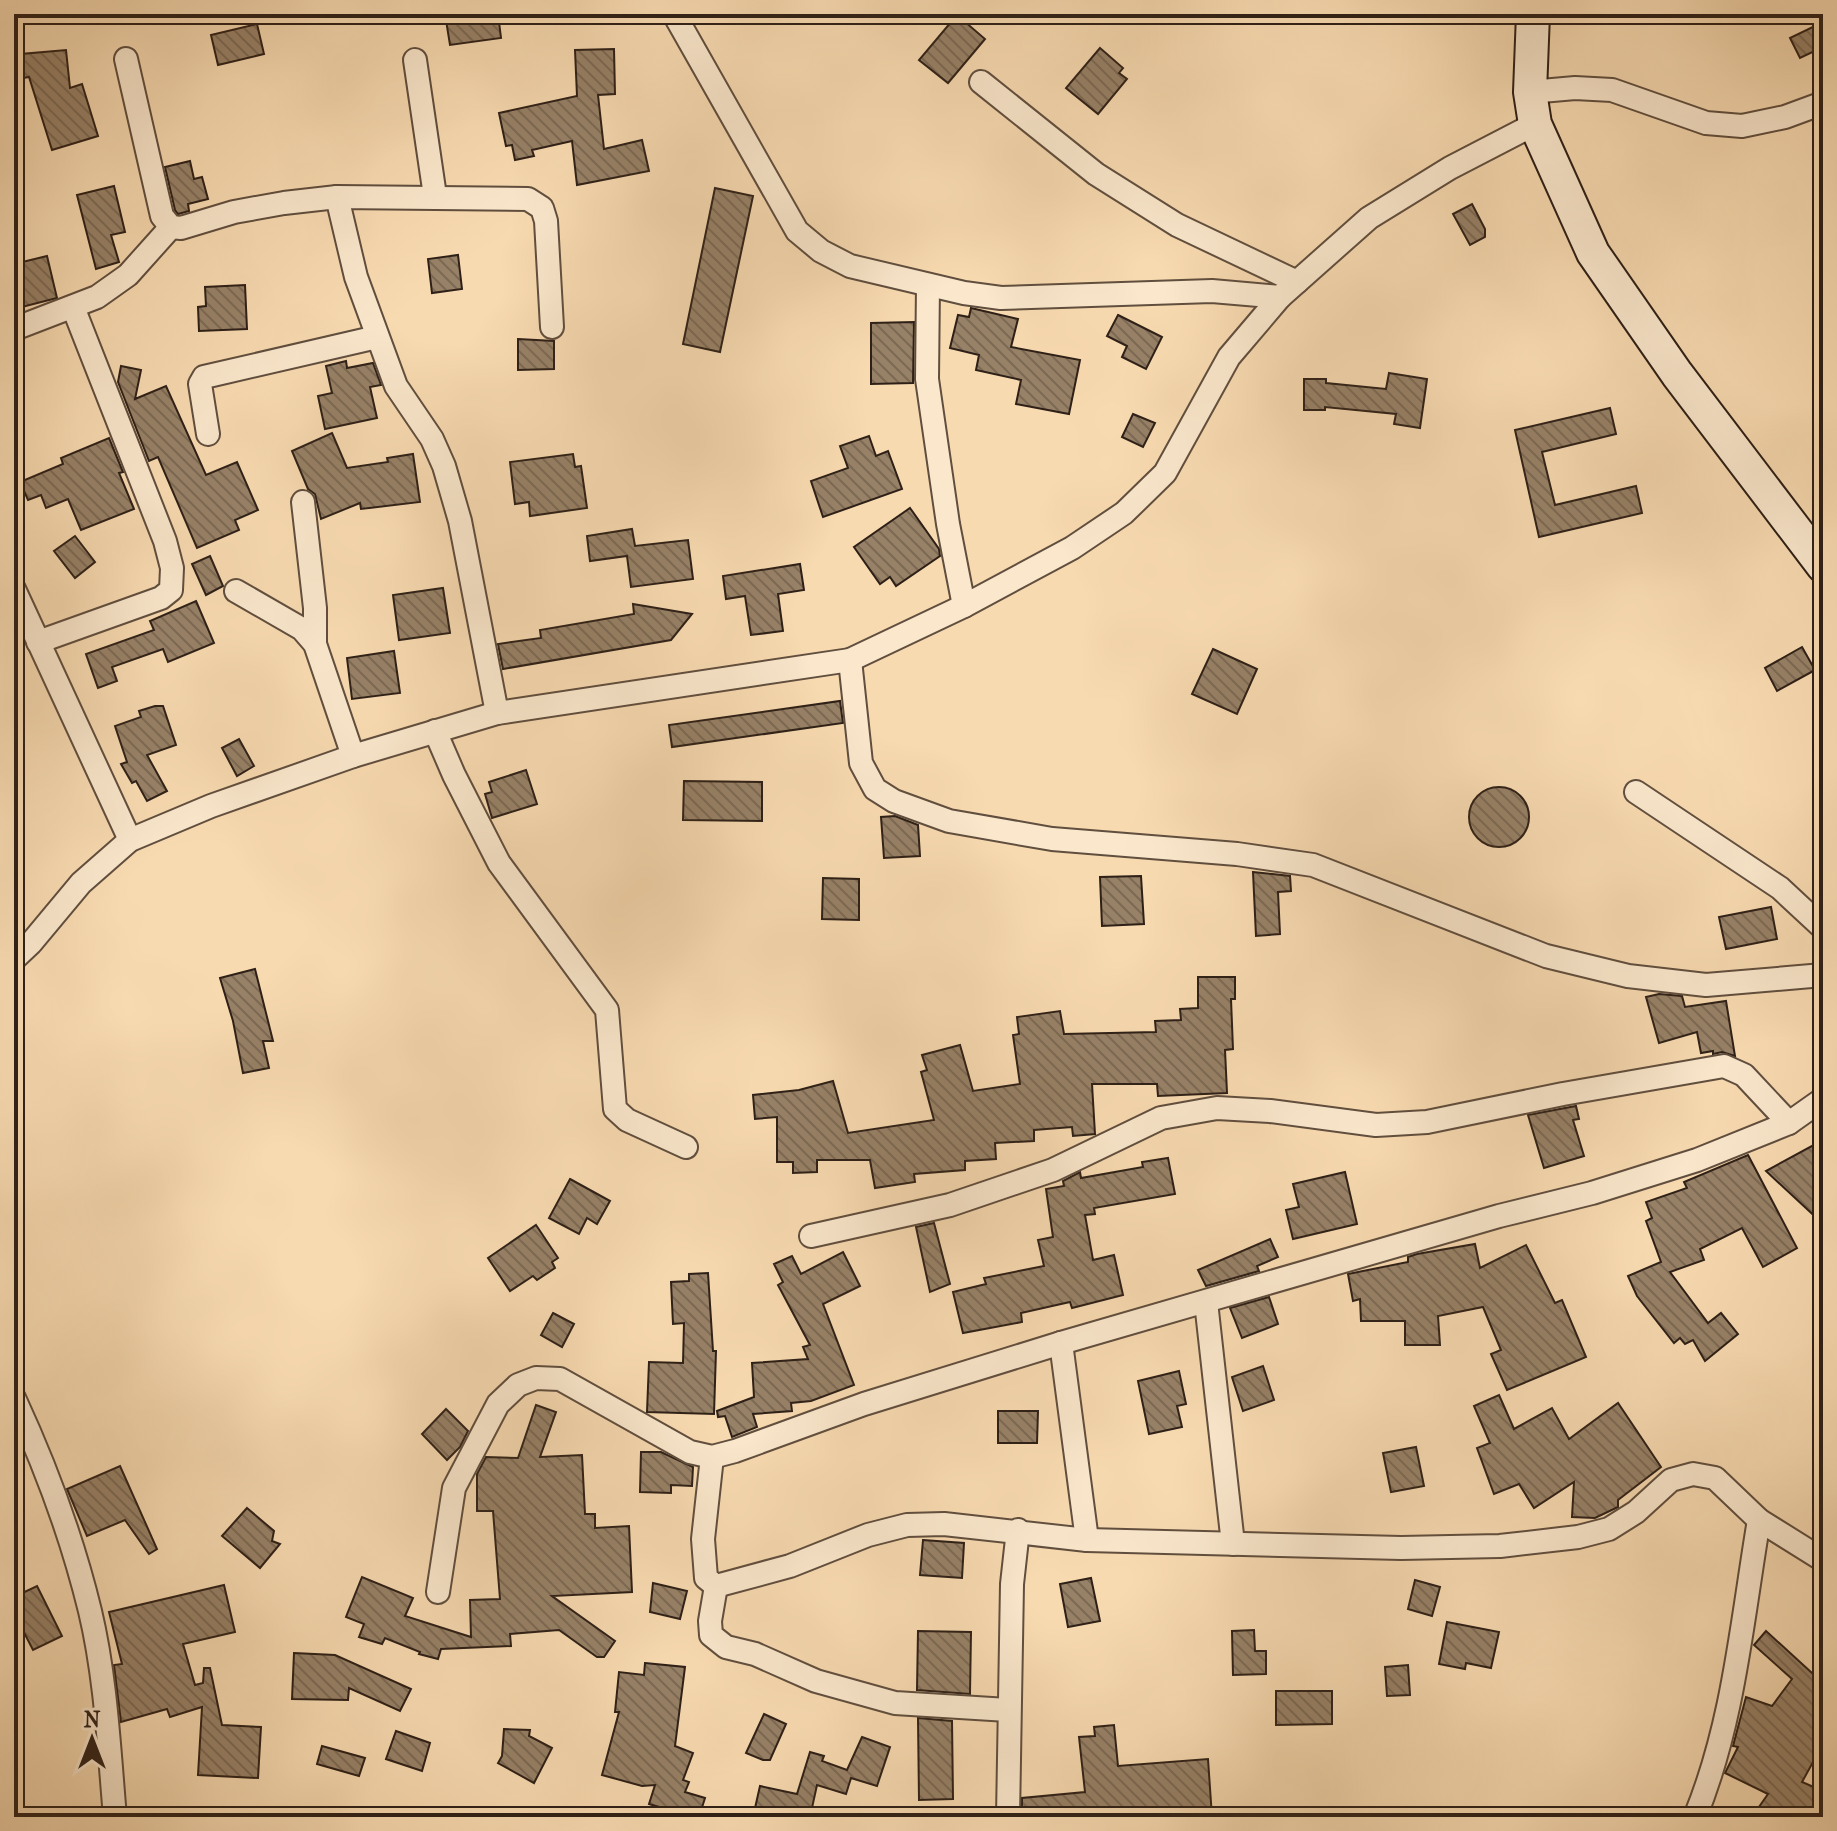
<svg xmlns="http://www.w3.org/2000/svg" width="1837" height="1831" viewBox="0 0 1837 1831" font-family="'IM FELL French Canon',serif">
<style>
.building{fill:url(#building-back-hatch);stroke:#2e2017;stroke-width:2}
.lines{fill:none;stroke-linecap:round;stroke-linejoin:round}
.street-casing{stroke:#604e3e;stroke-width:26}
.secondary-casing{stroke:#2e2017;stroke-width:36}
.street{stroke:#fae7cc;stroke-width:22}
.secondary{stroke:#fae7cc;stroke-width:32}
</style>
<defs>
<pattern id="building-back-hatch" width="6" height="6" patternUnits="userSpaceOnUse" patternTransform="scale(2)"><rect width="6" height="6" fill="#978167"/><path d="M-1 5l2 2M0 0l6 6M5-1l2 2" fill="none" stroke="#7c6954"/></pattern>
</defs>
<rect width="100%" height="100%" fill="#f8dab1"/>
<filter id="stains"><feTurbulence type="fractalNoise" baseFrequency=".0025" numOctaves="4"/><feColorMatrix values="0 0 0 0 .2 0 0 0 0 .09 0 0 0 0 .02 0 0 0 .5 -.17"/></filter>
<radialGradient id="worn" r=".72"><stop offset=".6" stop-color="#630" stop-opacity="0"/><stop offset="1" stop-color="#630" stop-opacity=".3"/></radialGradient>
<g class="building">
<polygon points="445,14 498,14 501,38 450,45"/>
<polygon points="957,15 985,39 948,83 919,60"/>
<polygon points="1823,22 1823,47 1800,58 1790,38"/>
<polygon points="257,24 264,54 218,65 211,35"/>
<polygon points="1100,48 1123,68 1119,73 1127,79 1098,114 1066,88"/>
<polygon points="614,49 615,94 598,95 604,149 642,140 649,171 577,185 572,141 532,150 534,156 515,160 512,145 506,146 499,113 577,96 575,50"/>
<polygon points="66,50 70,88 82,84 98,136 52,150 29,77 23,78 21,54"/>
<polygon points="190,161 194,179 202,177 208,199 188,204 189,211 178,214 175,210 165,167"/>
<polygon points="114,186 125,232 111,235 119,262 96,269 77,195"/>
<polygon points="715,188 753,196 720,352 683,344"/>
<polygon points="1472,204 1485,229 1485,237 1470,245 1453,214"/>
<polygon points="458,255 462,289 432,293 428,259"/>
<polygon points="47,256 57,298 14,309 14,264"/>
<polygon points="245,285 247,329 199,331 198,307 206,306 205,287"/>
<polygon points="971,308 1018,319 1011,347 1080,360 1069,414 1016,404 1021,380 976,370 979,355 950,348 958,315 969,317"/>
<polygon points="1118,315 1162,337 1146,369 1122,357 1127,346 1107,336"/>
<polygon points="914,322 913,383 871,384 871,323"/>
<polygon points="518,339 554,341 554,369 518,370"/>
<polygon points="346,361 347,368 373,363 381,385 370,387 377,418 325,429 318,396 332,393 326,366"/>
<polygon points="121,366 141,370 135,399 166,386 206,475 237,462 258,510 235,520 239,530 197,548 158,457 149,461 118,382"/>
<polygon points="1389,373 1427,379 1420,428 1394,424 1396,414 1325,407 1325,410 1304,410 1304,379 1326,379 1326,383 1386,389"/>
<polygon points="1610,408 1616,434 1542,452 1555,505 1636,486 1642,513 1539,537 1515,430"/>
<polygon points="1133,414 1155,423 1143,447 1122,437"/>
<polygon points="332,433 347,468 388,462 387,458 413,454 420,502 361,509 360,503 321,519 315,494 308,489 292,451"/>
<polygon points="869,436 876,456 888,451 902,489 823,517 811,481 848,468 840,446"/>
<polygon points="109,438 123,472 119,473 134,509 81,530 68,499 46,508 41,495 28,500 20,482 63,464 61,458"/>
<polygon points="573,454 575,467 581,466 587,508 530,516 529,502 515,504 510,462"/>
<polygon points="910,508 939,549 940,556 896,586 890,577 880,584 854,547"/>
<polygon points="632,529 635,546 688,540 693,579 631,587 627,556 590,561 587,536"/>
<polygon points="75,536 95,562 75,578 54,551"/>
<polygon points="210,556 223,586 206,595 192,564"/>
<polygon points="800,564 804,590 778,594 783,631 751,635 745,596 726,599 723,576"/>
<polygon points="443,588 450,633 399,640 393,595"/>
<polygon points="196,601 214,643 168,662 163,649 112,667 117,681 98,688 86,654 154,630 150,621"/>
<polygon points="633,604 692,614 671,640 503,669 498,644 541,638 540,630 634,614"/>
<polygon points="1802,647 1815,670 1777,691 1765,668"/>
<polygon points="1213,649 1257,669 1237,714 1192,694"/>
<polygon points="394,651 400,693 352,699 347,658"/>
<polygon points="840,701 843,723 672,747 669,725"/>
<polygon points="155,706 163,706 176,745 147,755 167,791 147,801 136,781 132,783 121,764 127,762 115,726 141,717 139,711"/>
<polygon points="239,739 254,766 237,776 222,748"/>
<polygon points="526,770 537,804 492,818 485,794 492,792 489,782"/>
<polygon points="684,781 762,782 762,821 683,820"/>
<circle cx="1499" cy="817" r="30"/>
<polygon points="895,816 918,825 920,856 884,858 881,817"/>
<polygon points="1253,872 1290,876 1291,891 1278,892 1280,934 1256,936"/>
<polygon points="1141,876 1144,924 1102,926 1100,877"/>
<polygon points="823,878 859,879 859,920 822,919"/>
<polygon points="1771,907 1777,939 1726,949 1719,917"/>
<polygon points="255,969 273,1041 263,1041 269,1068 243,1073 233,1021 220,978"/>
<polygon points="1198,977 1235,977 1235,999 1231,999 1233,1049 1225,1050 1227,1093 1158,1096 1157,1084 1092,1084 1095,1134 1073,1136 1072,1127 1034,1130 1034,1141 995,1143 996,1159 965,1161 965,1170 914,1174 915,1182 875,1188 870,1160 817,1160 817,1172 793,1173 793,1162 777,1162 777,1117 755,1119 753,1095 799,1090 833,1081 848,1133 934,1120 921,1072 927,1070 922,1055 960,1045 973,1091 1020,1084 1013,1035 1019,1034 1017,1017 1060,1011 1064,1034 1156,1032 1155,1021 1181,1020 1180,1009 1198,1008"/>
<polygon points="1659,994 1682,996 1685,1007 1726,1001 1735,1056 1722,1052 1713,1054 1713,1051 1701,1053 1697,1032 1659,1043 1646,997"/>
<polygon points="1576,1106 1579,1119 1573,1120 1584,1156 1544,1168 1528,1115"/>
<polygon points="1823,1140 1823,1224 1766,1171"/>
<polygon points="1748,1155 1797,1248 1763,1267 1742,1228 1700,1249 1704,1260 1670,1272 1708,1323 1721,1313 1738,1334 1705,1361 1693,1340 1685,1344 1680,1338 1674,1343 1637,1296 1628,1276 1661,1262 1646,1221 1652,1218 1646,1202 1687,1188 1684,1182"/>
<polygon points="1168,1158 1175,1194 1094,1208 1095,1214 1085,1215 1093,1260 1114,1255 1123,1295 1072,1308 1070,1302 1021,1313 1022,1322 963,1333 953,1292 986,1284 984,1278 1044,1266 1038,1240 1053,1237 1046,1189 1064,1186 1063,1181 1080,1172 1081,1178 1143,1167 1142,1162"/>
<polygon points="1345,1172 1357,1224 1293,1239 1286,1210 1299,1207 1293,1184"/>
<polygon points="570,1179 610,1201 597,1224 587,1218 579,1234 549,1218"/>
<polygon points="934,1223 950,1284 930,1292 916,1227"/>
<polygon points="536,1225 558,1258 552,1262 555,1268 537,1280 533,1276 510,1291 488,1258"/>
<polygon points="1270,1239 1278,1257 1257,1266 1259,1271 1206,1286 1198,1270"/>
<polygon points="1475,1244 1480,1268 1526,1245 1555,1303 1562,1300 1586,1357 1507,1390 1491,1354 1501,1350 1483,1307 1438,1316 1440,1345 1405,1345 1405,1321 1361,1321 1360,1299 1353,1301 1348,1274 1408,1262 1408,1257 1417,1254"/>
<polygon points="843,1252 860,1286 823,1304 854,1385 811,1401 791,1403 792,1411 753,1414 757,1427 732,1437 725,1416 718,1417 717,1411 754,1397 752,1363 808,1359 803,1347 810,1345 778,1285 783,1282 774,1264 792,1256 801,1274"/>
<polygon points="708,1273 713,1351 716,1351 714,1414 647,1412 649,1362 683,1363 684,1323 673,1324 671,1282 689,1281 689,1274"/>
<polygon points="1269,1297 1278,1324 1242,1338 1230,1308"/>
<polygon points="553,1313 574,1324 562,1347 541,1335"/>
<polygon points="1263,1366 1274,1400 1243,1411 1232,1377"/>
<polygon points="1179,1371 1186,1404 1177,1406 1182,1427 1149,1434 1138,1381"/>
<polygon points="1499,1395 1514,1429 1552,1408 1569,1439 1618,1403 1661,1467 1618,1500 1618,1507 1595,1518 1572,1517 1574,1482 1534,1508 1519,1484 1494,1494 1477,1448 1490,1443 1474,1406"/>
<polygon points="536,1405 556,1412 540,1457 582,1455 585,1514 595,1514 595,1528 629,1526 632,1592 552,1596 615,1641 604,1657 597,1657 559,1630 510,1634 511,1646 441,1649 438,1659 419,1654 420,1652 385,1638 382,1644 359,1637 364,1624 346,1617 362,1577 413,1598 405,1616 471,1637 470,1600 500,1599 493,1511 477,1511 477,1474 486,1457 518,1458"/>
<polygon points="446,1409 468,1431 460,1447 447,1460 422,1434"/>
<polygon points="998,1411 1038,1411 1037,1443 998,1443"/>
<polygon points="1416,1447 1424,1486 1391,1492 1383,1453"/>
<polygon points="641,1452 661,1452 693,1467 692,1486 671,1485 671,1493 640,1492"/>
<polygon points="120,1466 157,1549 149,1554 125,1520 87,1536 67,1489"/>
<polygon points="247,1508 274,1531 272,1541 280,1544 260,1568 222,1536"/>
<polygon points="923,1540 964,1543 962,1578 920,1575"/>
<polygon points="1091,1578 1100,1621 1068,1627 1060,1584"/>
<polygon points="1415,1580 1440,1587 1432,1616 1408,1609"/>
<polygon points="653,1583 687,1591 680,1619 650,1612"/>
<polygon points="224,1585 235,1632 183,1644 195,1685 203,1683 204,1668 210,1668 222,1725 261,1727 258,1778 198,1775 202,1707 170,1717 167,1709 121,1722 114,1665 122,1664 109,1612"/>
<polygon points="37,1586 62,1636 33,1650 14,1613 14,1597"/>
<polygon points="1447,1622 1499,1632 1491,1668 1466,1663 1465,1669 1439,1664"/>
<polygon points="1254,1630 1255,1651 1266,1651 1266,1674 1233,1675 1232,1631"/>
<polygon points="918,1631 971,1632 970,1694 917,1690"/>
<polygon points="1766,1631 1812,1673 1823,1658 1823,1744 1802,1782 1823,1791 1823,1817 1752,1817 1768,1794 1725,1773 1738,1747 1733,1746 1746,1697 1772,1706 1792,1679 1754,1645"/>
<polygon points="294,1653 335,1655 411,1689 400,1711 349,1688 348,1700 292,1699"/>
<polygon points="645,1663 685,1667 675,1746 693,1753 683,1780 689,1782 685,1792 705,1798 699,1817 664,1817 666,1809 649,1804 655,1785 642,1786 602,1775 619,1712 615,1712 619,1672 644,1675"/>
<polygon points="1408,1665 1410,1695 1387,1696 1385,1667"/>
<polygon points="1276,1691 1332,1691 1332,1724 1276,1725"/>
<polygon points="764,1714 786,1724 770,1760 763,1760 746,1753"/>
<polygon points="918,1718 952,1721 953,1799 919,1800"/>
<polygon points="1114,1725 1118,1766 1208,1759 1212,1817 1022,1817 1022,1798 1085,1792 1079,1737 1095,1736 1094,1727"/>
<polygon points="504,1729 530,1730 529,1736 552,1748 534,1783 498,1763 502,1756"/>
<polygon points="396,1731 430,1743 422,1771 386,1759"/>
<polygon points="862,1737 890,1747 877,1786 851,1778 846,1794 817,1785 810,1817 753,1817 760,1786 797,1794 810,1752 824,1756 822,1761 847,1770"/>
<polygon points="322,1746 365,1758 359,1776 317,1764"/>
</g>
<g class="lines">
<defs>
<g id="street">
<polyline points="674,14 797,231 821,251 850,266 964,293 1001,298 1212,291 1280,297"/>
<polyline points="126,59 162,216 171,227 181,228 234,212 284,203 337,197 528,199 542,208 546,221 552,327"/>
<polyline points="415,60 435,196"/>
<polyline points="981,82 1096,174 1177,225 1297,282"/>
<polyline points="1530,92 1575,88 1612,90 1706,123 1742,126 1785,117 1823,103"/>
<polyline points="337,197 356,277 396,386 432,439 444,466 460,521 497,713"/>
<polyline points="928,285 927,379 948,524 964,606"/>
<polyline points="14,329 97,297 128,275 171,227"/>
<polyline points="208,434 200,384 204,377 377,337"/>
<polyline points="303,502 315,608 315,644"/>
<polyline points="14,589 130,840"/>
<polyline points="236,591 302,629 315,644 353,756"/>
<polyline points="38,642 161,598 171,590 172,568 165,541 73,307"/>
<polyline points="850,660 861,763 875,789 894,801 949,821 1052,839 1237,854 1313,865 1546,956 1628,976 1706,985 1823,975"/>
<polyline points="435,731 454,775 499,863 607,1010 615,1109 627,1120 686,1147"/>
<polyline points="1636,792 1780,888 1823,928"/>
<polyline points="14,959 31,943 81,883 130,840 211,806 353,756 497,713 850,660 964,606 1072,548 1124,513 1165,473 1229,357 1280,297 1369,218 1450,168 1535,124"/>
<polyline points="811,1236 950,1205 1053,1170 1161,1118 1217,1108 1270,1111 1376,1125 1427,1122 1563,1094 1724,1066 1744,1075 1789,1123"/>
<polyline points="1206,1302 1233,1544"/>
<polyline points="1061,1343 1087,1540"/>
<path d="M 14,1398 C 46,1467 72,1537 90,1611 C 106,1678 109,1749 115,1817"/>
<polyline points="712,1457 703,1539 706,1578 716,1586 790,1566 868,1535 907,1525 944,1524 1087,1540 1401,1548 1500,1546 1578,1537 1609,1529 1636,1512 1671,1480 1693,1474 1715,1478 1759,1520 1823,1560"/>
<polyline points="716,1586 710,1621 711,1635 726,1647 755,1654 816,1681 895,1703 1008,1710"/>
<polyline points="438,1592 454,1488 498,1404 518,1385 536,1378 560,1379 690,1452 712,1457 735,1451 864,1404 1061,1343 1499,1216 1592,1193 1697,1160 1789,1123 1823,1099"/>
<polyline points="1008,1817 1012,1584 1018,1530"/>
<path d="M 1695,1817 C 1734,1722 1742,1620 1759,1520"/>
</g>
<polyline id="secondary" points="1533,14 1530,92 1535,124 1593,253 1677,374 1823,566"/>
</defs>
<use href="#street" class="street-casing"/>
<use href="#secondary" class="secondary-casing"/>
<use href="#street" class="street"/>
<use href="#secondary" class="secondary"/>
</g>
<rect width="1837" height="1831" fill="none" stroke="#f8dab1" stroke-width="48"/>
<rect x="16" y="16" width="1805" height="1799" fill="none" stroke="#2e2017" stroke-width="4"/>
<rect x="24" y="24" width="1789" height="1783" fill="none" stroke="#2e2017" stroke-width="2"/>
<g transform="translate(92 1739)" stroke="#fae7cc" stroke-width="6" paint-order="stroke">
<path d="M0-6L14 30L0 20L-14 30Z" fill="#2e2017"/>
<text y="-12" font-size="22" font-weight="bold" text-anchor="middle" fill="#2e2017">N</text>
</g>
<rect width="100%" height="100%" filter="url(#stains)"/>
<rect width="100%" height="100%" fill="url(#worn)"/>
</svg>
